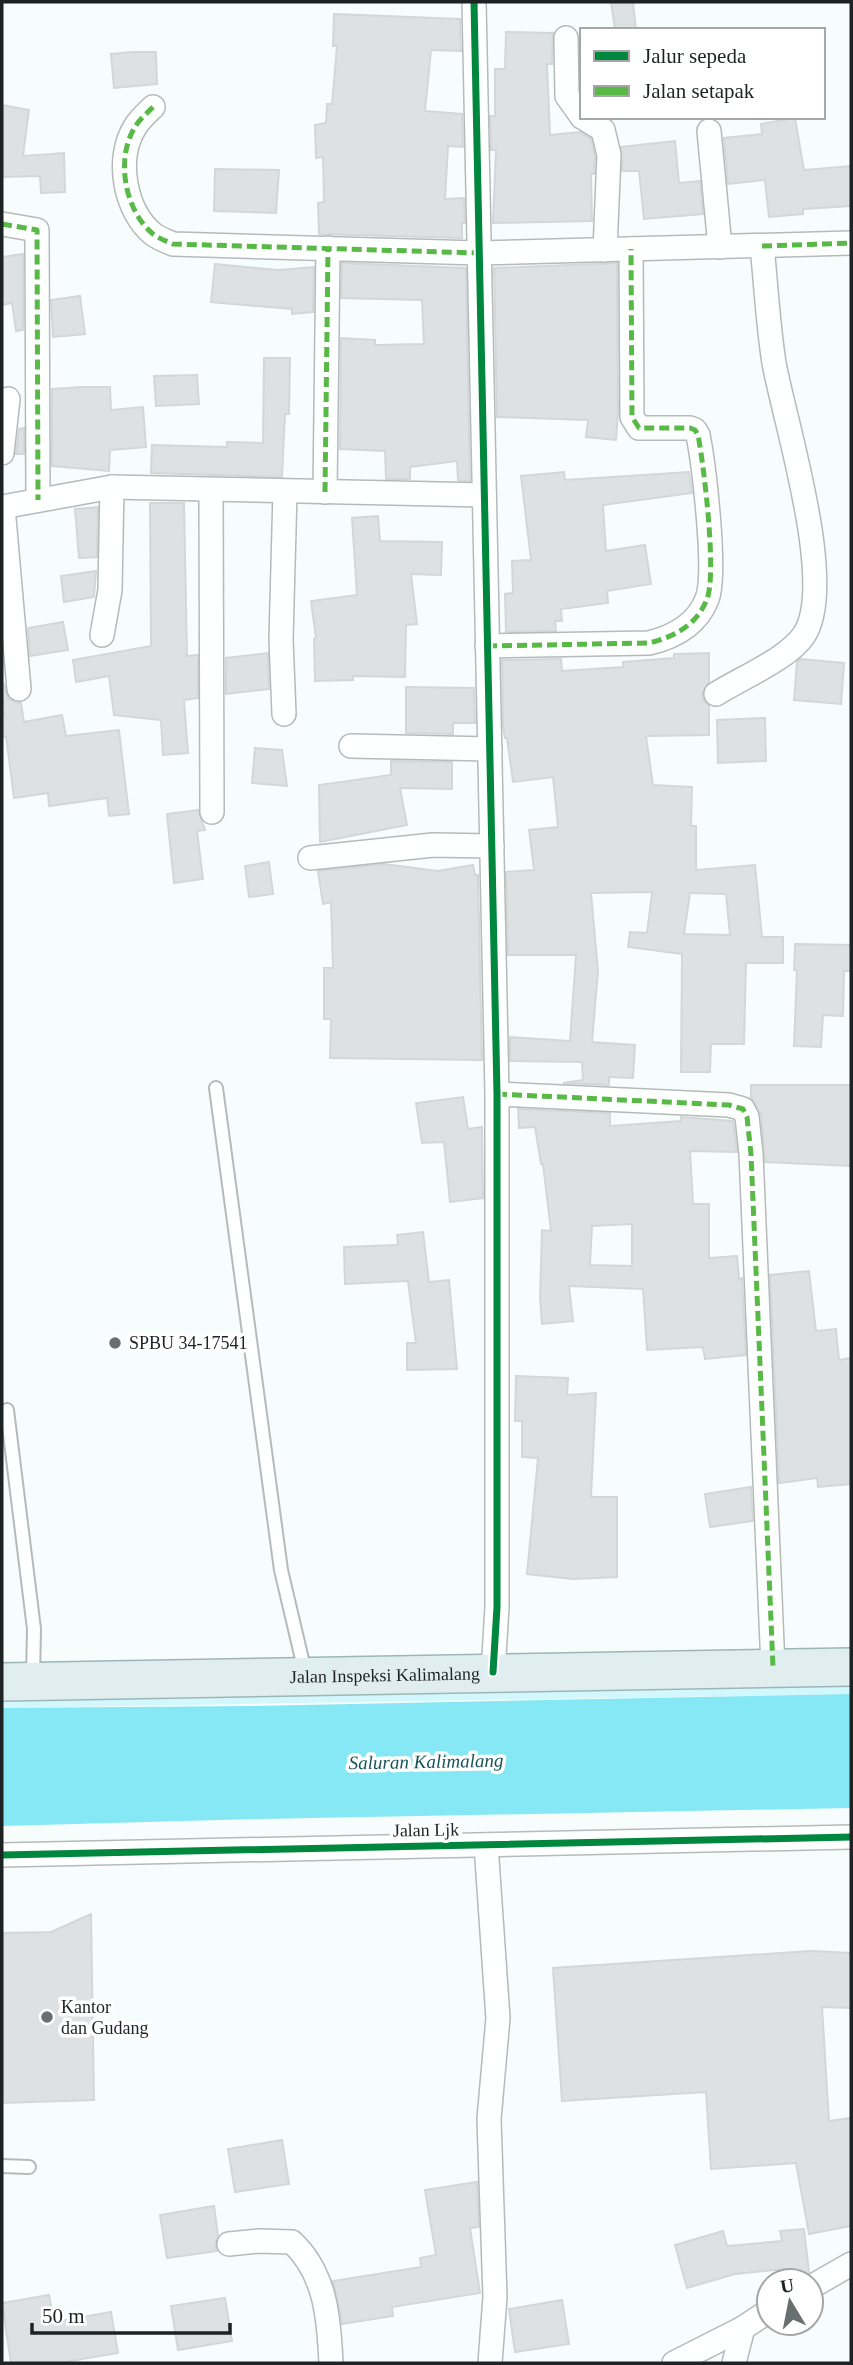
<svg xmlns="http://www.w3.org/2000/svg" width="853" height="2365" viewBox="0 0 853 2365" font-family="Georgia,serif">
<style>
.green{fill:#d2f7fc}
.water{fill:#86e8f5}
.building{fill:#dde1e2;stroke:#d3d7d7;stroke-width:2;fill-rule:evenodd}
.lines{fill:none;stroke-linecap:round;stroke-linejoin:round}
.service-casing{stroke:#b6baba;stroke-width:16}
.minor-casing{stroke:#b6baba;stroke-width:26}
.primary-casing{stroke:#9cb6b8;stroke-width:40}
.service{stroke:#feffff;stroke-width:12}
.minor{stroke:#feffff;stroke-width:23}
.primary{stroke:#e0eeef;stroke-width:37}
.quiet{stroke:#58b947;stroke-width:5;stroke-dasharray:10 5;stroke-linecap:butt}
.cycleway-casing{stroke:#fff;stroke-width:11}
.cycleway{stroke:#00873e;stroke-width:7}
.poi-dot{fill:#696e6f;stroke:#fff;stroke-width:2.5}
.labels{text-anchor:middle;stroke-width:7;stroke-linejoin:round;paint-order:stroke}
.poi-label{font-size:18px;fill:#1d2223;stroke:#fff;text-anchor:start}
.street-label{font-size:18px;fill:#1d2223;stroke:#fff}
.water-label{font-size:19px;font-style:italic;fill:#175259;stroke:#fff}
</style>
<rect width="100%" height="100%" fill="#f7fcfc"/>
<polygon class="green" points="851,1667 851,1694 2,1708 2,1682"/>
<polygon class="water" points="851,1694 851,1808 260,1819 2,1826 2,1708 251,1706"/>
<g class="building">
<polygon points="611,2 633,2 636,30 615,30"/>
<polygon points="334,14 460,19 461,51 431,50 425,111 462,114 463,147 448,146 445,199 464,198 465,223 462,223 462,238 319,234 318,203 324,202 323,157 316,158 315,125 326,123 327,104 332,104 337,46 333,46"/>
<polygon points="506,32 553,33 552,64 547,64 550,135 580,132 591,139 595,156 594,174 591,174 592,221 493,223 496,150 491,150 490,116 495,116 495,69 505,69"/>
<polygon points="133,52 156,52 157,84 114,88 111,54"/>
<polygon points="2,105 29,110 23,156 64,153 65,192 41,193 40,176 2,177"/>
<polygon points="795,118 804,170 851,166 851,206 803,209 803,214 769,217 765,180 728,184 724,138 762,134 761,124"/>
<polygon points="675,141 679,183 700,181 703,214 644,219 639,171 622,171 621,147"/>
<polygon points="215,169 279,170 276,213 214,211"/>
<polygon points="23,254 23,330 16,331 12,303 2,305 2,257"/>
<polygon points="342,263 466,268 470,481 458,480 457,461 410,467 410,479 386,479 385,451 340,449 341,338 375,340 375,345 424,344 422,300 341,298"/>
<polygon points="617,263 618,413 616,440 586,437 588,420 497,417 494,268"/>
<polygon points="215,264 278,270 314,267 313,312 292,314 292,309 211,302"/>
<polygon points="80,296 85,334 53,337 51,300"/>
<polygon points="264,358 290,358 289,414 285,414 282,477 151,473 152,445 227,447 227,442 263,443"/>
<polygon points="197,375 199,404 156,406 154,376"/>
<polygon points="82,387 110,387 111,410 143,407 146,447 110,450 109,471 52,466 52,389"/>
<polygon points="24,428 24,454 16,454 19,429"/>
<polygon points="564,472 565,480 689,472 692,493 603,505 606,551 645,545 651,584 607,591 608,603 561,609 562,621 555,621 556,631 506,632 505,594 513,593 512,561 531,560 521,476"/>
<polygon points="150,503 184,503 187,656 198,655 198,698 184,700 188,753 163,755 161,720 114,715 109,676 76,682 73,660 151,646"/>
<polygon points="98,507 97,557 79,558 75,509"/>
<polygon points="378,516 380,541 442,542 441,575 411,574 417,624 406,625 405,677 353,676 353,680 315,681 314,639 316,638 311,601 357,595 352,518"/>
<polygon points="96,571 94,597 64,602 61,576"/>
<polygon points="63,622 68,650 30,656 28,628"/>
<polygon points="268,653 269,689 226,694 226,658"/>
<path d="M 709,653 L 709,682 L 702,694 L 704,701 L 709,706 L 709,735 L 646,736 L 653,785 L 692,787 L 691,826 L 696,826 L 696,870 L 755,865 L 762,937 L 783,937 L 783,963 L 746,963 L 744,1044 L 711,1044 L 710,1072 L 681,1072 L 682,954 L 628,947 L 630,932 L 647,933 L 652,892 L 591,893 L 598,971 L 592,1042 L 635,1045 L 633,1078 L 609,1077 L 609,1085 L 563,1083 L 583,1080 L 582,1062 L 510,1061 L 510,1037 L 570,1041 L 576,955 L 508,955 L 506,872 L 534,870 L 529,830 L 558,827 L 553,777 L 513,782 L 507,738 L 505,738 L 503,727 L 502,660 L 561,659 L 562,671 L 623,667 L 623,662 L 674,658 L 674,654 ZM 690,893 L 726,894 L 730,935 L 684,934 Z"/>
<polygon points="800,659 844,663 841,704 794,700 797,662"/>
<polygon points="2,684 4,684 8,698 14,702 21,703 24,722 62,715 66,736 119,730 129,814 109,816 107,798 49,806 48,793 14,798 6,736 2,737 2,716 4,716"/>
<polygon points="406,687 474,688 475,723 453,723 453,734 406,733"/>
<polygon points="765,718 766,761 718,763 717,720"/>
<polygon points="255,748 282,750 287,786 252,783"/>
<polygon points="391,761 452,762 452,789 400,788 407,825 320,842 319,785 391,775"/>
<polygon points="198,810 205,830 197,831 203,879 174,883 167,814"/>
<polygon points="269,862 273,894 249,897 245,866"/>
<polygon points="384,864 438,871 473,865 475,875 478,875 482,1060 330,1058 331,1019 324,1019 324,968 333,968 331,902 323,904 318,871"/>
<polygon points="795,944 851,945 851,971 844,971 843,1016 823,1015 821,1047 794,1046 797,970 794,970"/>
<polygon points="751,1085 851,1085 851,1166 765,1162 761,1115 751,1097"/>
<polygon points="463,1097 468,1129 482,1127 483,1198 450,1202 444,1142 422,1143 416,1103"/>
<path d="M 518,1109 L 610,1113 L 610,1126 L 681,1121 L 681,1117 L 733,1121 L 737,1152 L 690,1151 L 693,1204 L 709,1204 L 709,1258 L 737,1256 L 739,1279 L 742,1278 L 746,1355 L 705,1359 L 703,1347 L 647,1350 L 643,1289 L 569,1286 L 573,1321 L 542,1324 L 540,1298 L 542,1230 L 551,1231 L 543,1164 L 541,1164 L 535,1127 L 519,1128 ZM 632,1224 L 632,1266 L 590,1265 L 592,1226 Z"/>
<polygon points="423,1232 429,1282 449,1280 457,1369 407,1370 407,1343 416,1343 408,1281 345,1284 344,1247 398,1245 397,1235"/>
<polygon points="809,1271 816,1331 836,1329 839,1360 851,1358 851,1484 818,1487 817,1478 779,1483 770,1275"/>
<polygon points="516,1376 568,1378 567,1395 596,1393 591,1497 617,1497 617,1577 573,1579 527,1574 538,1458 522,1457 522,1421 515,1421"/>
<polygon points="751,1487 753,1521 710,1527 705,1494"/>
<polygon points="91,1914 94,2100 2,2103 2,1933 51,1932"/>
<polygon points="811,1951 851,1953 851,2008 822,2007 829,2121 851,2118 851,2226 809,2234 796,2163 711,2169 706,2092 562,2101 553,1968"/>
<polygon points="282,2140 289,2184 235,2192 228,2149"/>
<polygon points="477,2182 479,2227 470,2228 480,2293 392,2307 393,2316 342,2324 333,2281 421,2267 420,2258 436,2255 425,2190"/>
<polygon points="214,2206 218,2236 215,2245 217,2251 167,2258 160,2215"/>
<polygon points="804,2229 809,2272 785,2275 785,2269 735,2274 687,2288 675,2245 723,2231 727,2246 782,2241 780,2231"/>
<polygon points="49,2295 54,2322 111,2312 118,2353 59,2363 11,2363 2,2303"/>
<polygon points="225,2298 232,2341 178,2350 171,2306"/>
<polygon points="562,2300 569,2344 515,2352 509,2309"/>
</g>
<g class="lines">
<defs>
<g id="service">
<polyline points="216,1088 281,1570 305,1672"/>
<polyline points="7,1410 34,1629 33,1677"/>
<polyline points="2,2166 29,2167"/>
</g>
<g id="minor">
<polyline points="474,2 497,1094 497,1607 493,1672"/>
<polyline points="566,38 567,96 582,117"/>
<path d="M 153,107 C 147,113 139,120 135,127 C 115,159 125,211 153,234 C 158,238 166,241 173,244 L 479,253 L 851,243"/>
<polyline points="582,117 603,130 609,155 605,250"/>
<polyline points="709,131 720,247"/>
<polyline points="2,224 37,230 38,500"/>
<polyline points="2,453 8,399"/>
<polyline points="211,490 212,812"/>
<polyline points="325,492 328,248"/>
<polyline points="2,507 112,487 484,495"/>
<polyline points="3,507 19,689"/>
<polyline points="102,635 110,590 112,487"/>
<path d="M 487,646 L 649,643 C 674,637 697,625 707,599 C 717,574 704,466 698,435 L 695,430 L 690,428 L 639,428 L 632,417 L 631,249"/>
<path d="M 716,694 C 741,678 788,659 804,635 C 837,585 785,423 774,363 C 768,325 766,285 762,246"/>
<polyline points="284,714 281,639 285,492"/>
<polyline points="351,746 490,749"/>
<polyline points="310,858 433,845 492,846"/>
<polyline points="497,1094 729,1105 743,1109 747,1117 751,1154 773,1667"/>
<polyline points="486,1845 498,2018 489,2119 495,2297 490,2363"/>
<polyline points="2,1855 851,1837"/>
<path d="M 229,2244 L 259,2241 L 292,2242 C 326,2274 329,2319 331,2363"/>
<polyline points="811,2287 851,2264"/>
<polyline points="674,2363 743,2328"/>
<polyline points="734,2363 743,2328 769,2311"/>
</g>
<g id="primary">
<path id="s1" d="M 2,1682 L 851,1667"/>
</g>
</defs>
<use href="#service" class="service-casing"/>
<use href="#minor" class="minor-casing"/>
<use href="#primary" class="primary-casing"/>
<use href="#service" class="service"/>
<use href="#minor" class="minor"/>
<use href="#primary" class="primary"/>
<g class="quiet">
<path d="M 153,107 C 147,113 139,120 135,127 C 115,159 125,211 153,234 C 158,238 166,241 173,244 L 479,253"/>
<polyline points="2,224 37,230 38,500"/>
<polyline points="762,246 851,243"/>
<polyline points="325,492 328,248"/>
<path d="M 487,646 L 649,643 C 674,637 697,625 707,599 C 717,574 704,466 698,435 L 695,430 L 690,428 L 639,428 L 632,417 L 631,249"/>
<polyline points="497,1094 729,1105 743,1109 747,1117 751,1154 773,1667"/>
</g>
<defs>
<g id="cycleway">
<polyline points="474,2 497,1094 497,1607 493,1672"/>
<polyline points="2,1855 851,1837"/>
</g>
</defs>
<use href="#cycleway" class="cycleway-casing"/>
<use href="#cycleway" class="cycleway"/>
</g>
<g class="poi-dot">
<circle cx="115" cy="1343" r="7"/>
<circle cx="47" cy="2017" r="7"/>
</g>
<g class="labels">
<g class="poi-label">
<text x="129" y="1349">SPBU 34-17541</text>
<text x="61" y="2013">Kantor<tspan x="61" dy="21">dan Gudang</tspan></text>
</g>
<g class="street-label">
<text dy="6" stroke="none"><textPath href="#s1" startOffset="383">Jalan Inspeksi Kalimalang</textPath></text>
<text transform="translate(426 1830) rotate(-1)" y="6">Jalan Ljk</text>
</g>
<g class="water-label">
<text transform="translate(426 1761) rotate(-1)" y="7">Saluran Kalimalang</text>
</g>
</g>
<rect width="853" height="2365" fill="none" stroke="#1d2223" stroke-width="7"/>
<rect x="580" y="28" width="245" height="91" fill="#ffffff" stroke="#a5a7a7" stroke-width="2"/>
<rect x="594" y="51" width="35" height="10" fill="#00873e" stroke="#a5a7a7" stroke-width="2"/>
<text x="643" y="63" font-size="21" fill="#1d2223">Jalur sepeda</text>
<rect x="594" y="86" width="35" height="10" fill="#58b947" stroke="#a5a7a7" stroke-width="2"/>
<text x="643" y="98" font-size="21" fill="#1d2223">Jalan setapak</text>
<g transform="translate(790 2302) rotate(350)"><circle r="33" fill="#ffffff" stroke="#a5a7a7" stroke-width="2"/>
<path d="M0-5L12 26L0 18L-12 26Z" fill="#696e6f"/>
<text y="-10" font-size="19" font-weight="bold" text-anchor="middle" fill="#1d2223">U</text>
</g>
<path d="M32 2323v10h198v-10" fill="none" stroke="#1d2223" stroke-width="3.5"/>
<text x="42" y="2323" font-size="21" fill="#1d2223" stroke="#ffffff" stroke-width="5" paint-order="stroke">50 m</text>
</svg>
